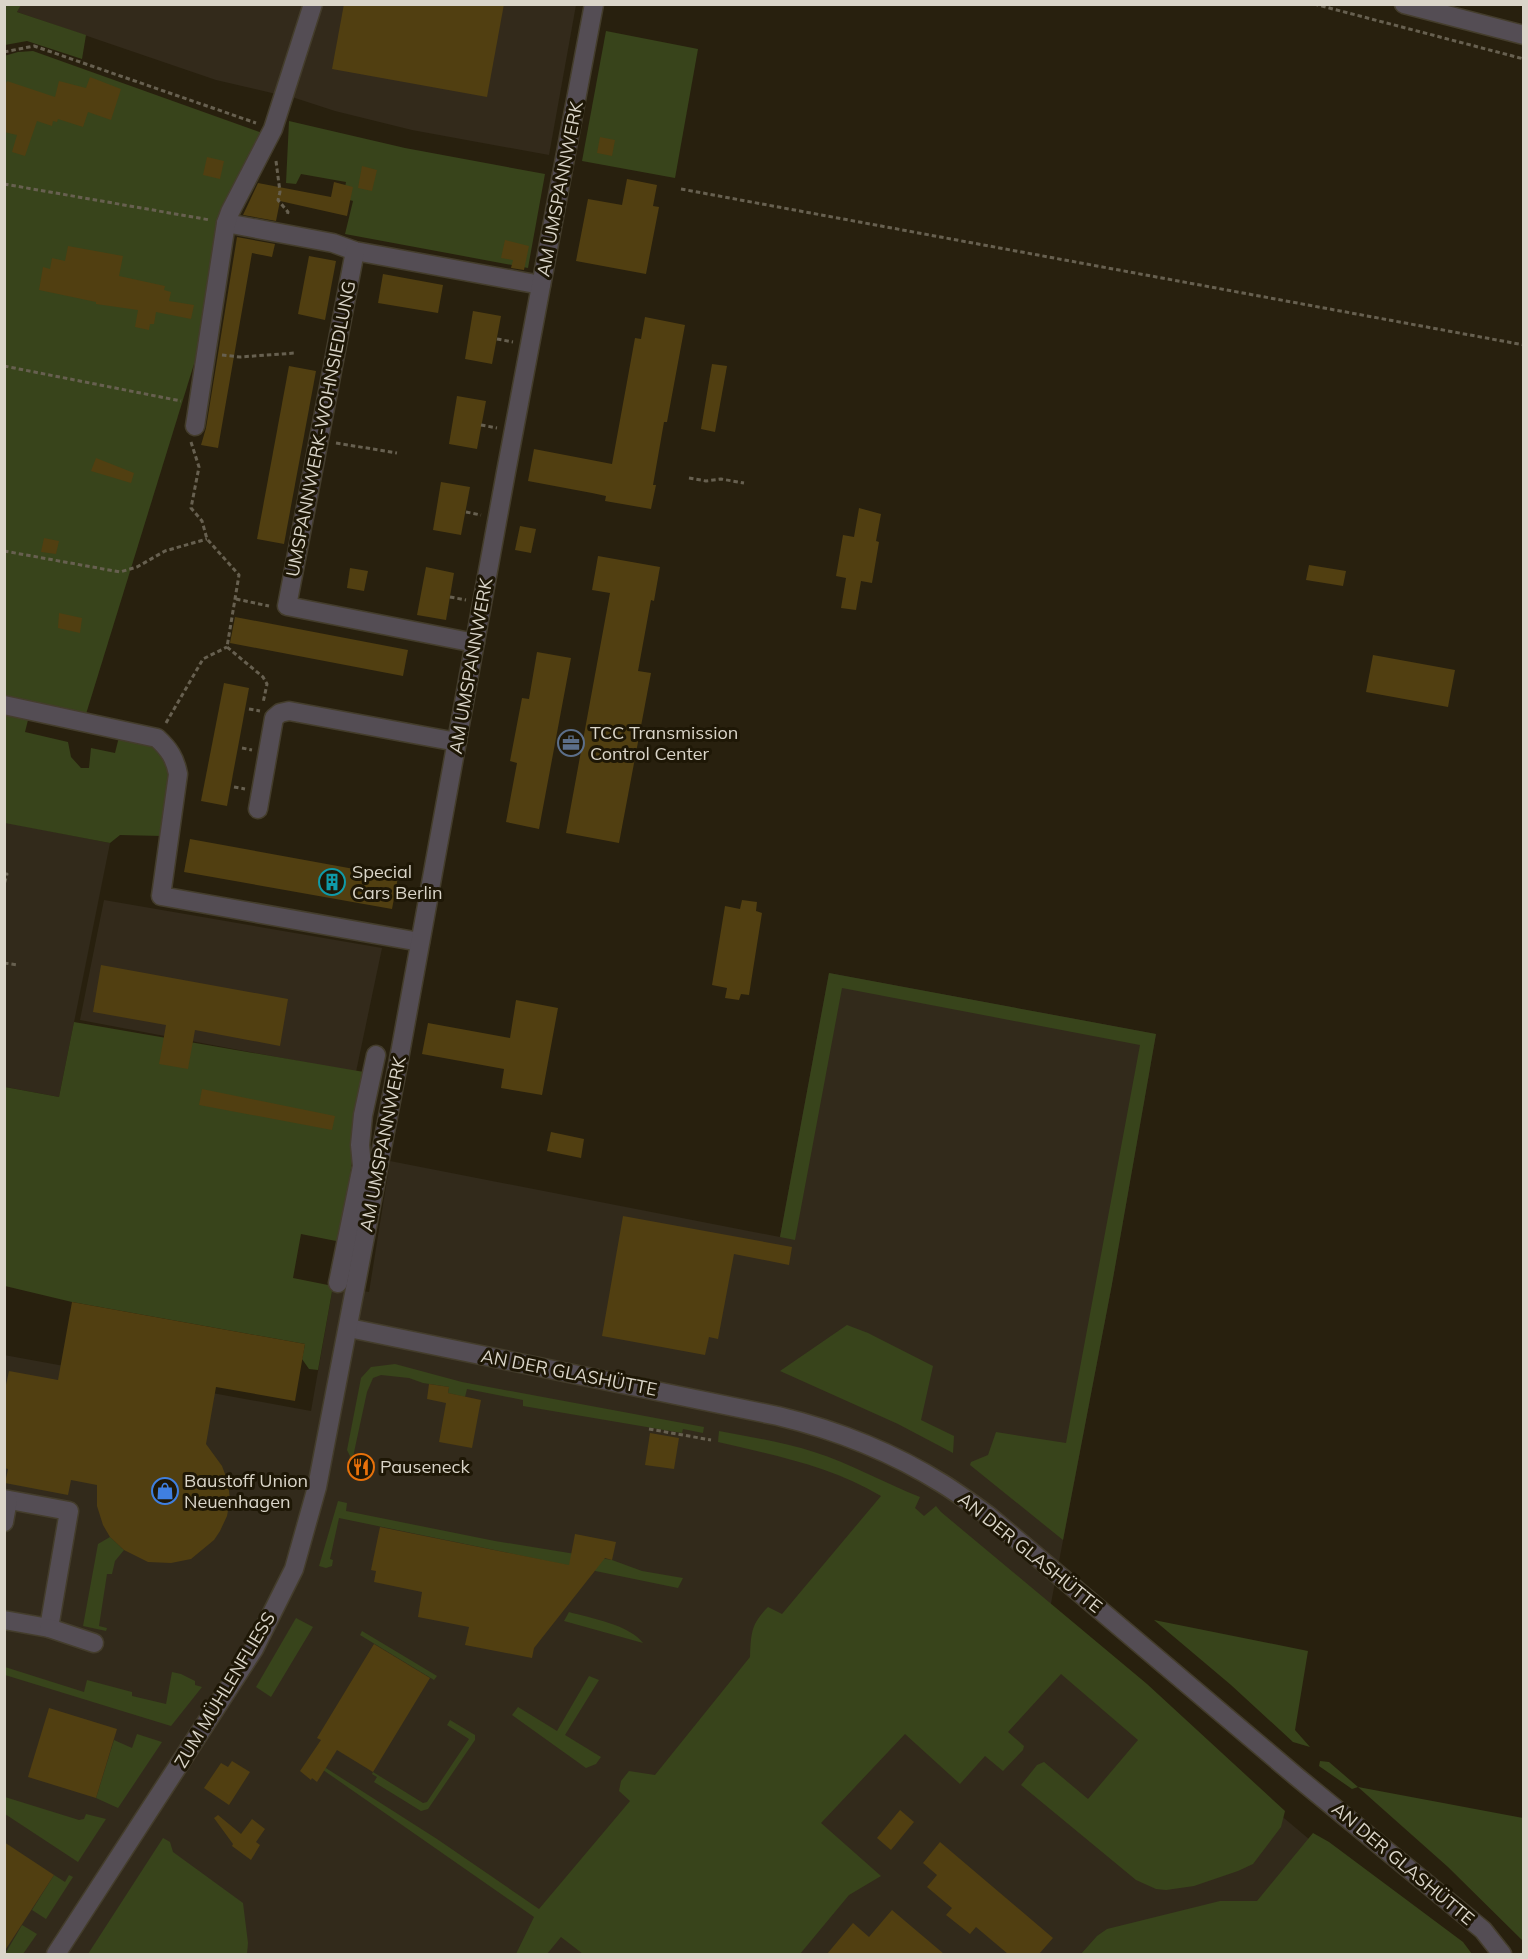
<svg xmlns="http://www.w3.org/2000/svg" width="1528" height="1959" viewBox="0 0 1528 1959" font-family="Mulish,sans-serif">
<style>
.commercial{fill:#332a1b}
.industrial{fill:#322a1b}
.green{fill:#38441b}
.building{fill:#513f11}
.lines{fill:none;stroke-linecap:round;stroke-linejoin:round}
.minor-casing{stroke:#443d2c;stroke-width:21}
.path{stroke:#676050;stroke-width:3;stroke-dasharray:4.5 3;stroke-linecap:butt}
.minor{stroke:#544d54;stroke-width:18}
.labels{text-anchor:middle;stroke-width:6;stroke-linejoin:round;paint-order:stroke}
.street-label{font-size:18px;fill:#dad5c9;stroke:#1e1706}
.poi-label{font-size:18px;fill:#dad5c9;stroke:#1e1706;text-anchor:start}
</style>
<rect width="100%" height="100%" fill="#28200e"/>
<g class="commercial">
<polygon points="21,4 304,5 276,94 216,80 17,12"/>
<polygon points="321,5 576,5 549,155 412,130 335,111 292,97"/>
<polygon points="104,900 382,948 356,1072 80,1020"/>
</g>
<g class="industrial">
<polygon points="4,822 110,843 59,1097 5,1087"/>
<polygon points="829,973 1156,1034 1112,1284 1048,1619 1373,1893 1320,1954 5,1954 4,1355 311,1411 333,1286 369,1292 390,1161 780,1237"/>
</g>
<g class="green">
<polygon points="5,4 21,5 17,12 86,35 82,59 27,41 5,45"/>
<polygon points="606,31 698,49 675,178 582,161"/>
<polygon points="33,51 265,134 86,714 5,701 4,56 18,52"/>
<polygon points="289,121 405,148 545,174 528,268 345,234 353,201 343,198 346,182 301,174 296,184 286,183"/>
<polygon points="4,711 29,716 25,732 68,742 71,757 81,768 89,768 91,748 115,753 119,737 149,739 173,768 162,836 120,835 110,843 5,823"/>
<polygon points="829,973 1156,1034 1112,1284 1063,1540 970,1465 971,1462 988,1455 996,1432 1066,1443 1140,1045 842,988 795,1240 780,1237"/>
<polygon points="74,1022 364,1072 341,1242 301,1234 293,1278 333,1286 318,1370 309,1369 302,1359 305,1344 72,1302 5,1286 5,1087 59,1097"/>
<polygon points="847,1325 868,1333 933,1366 921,1420 954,1436 953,1453 898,1424 780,1371"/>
<polygon points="395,1364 462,1382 704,1427 703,1433 683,1429 682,1433 523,1406 523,1400 467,1389 465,1397 448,1393 449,1387 423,1383 409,1378 381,1375 373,1378 367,1392 353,1457 350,1456 347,1450 361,1378 371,1367"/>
<path d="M 719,1431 C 751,1437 783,1442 814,1452 C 850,1463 884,1483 920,1497 L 915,1508 L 924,1516 L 936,1506 L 941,1512 L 1147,1684 L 1285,1811 L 1281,1827 L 1253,1864 L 1238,1871 L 1194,1886 L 1166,1890 L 1156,1889 L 1136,1880 L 1021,1785 L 1037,1765 L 1044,1762 L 1088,1799 L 1138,1740 L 1061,1674 L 1008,1732 L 1024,1746 L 1023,1750 L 1003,1771 L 985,1756 L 960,1784 L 905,1734 L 821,1823 L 881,1876 L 849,1895 L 800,1954 L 583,1954 L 561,1937 L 547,1954 L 516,1954 L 534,1917 L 316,1765 L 318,1763 L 437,1839 L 539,1909 L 630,1801 L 619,1791 L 621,1781 L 629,1771 L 655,1775 L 750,1657 C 751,1633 751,1624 768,1607 L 782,1614 L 881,1496 C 831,1466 773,1455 718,1442 Z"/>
<polygon points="338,1501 347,1503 346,1511 495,1541 612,1560 642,1571 683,1578 678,1588 339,1518 330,1559 333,1560 332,1566 326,1568 319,1566"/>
<polygon points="110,1537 124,1550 115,1561 112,1574 107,1574 99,1626 107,1628 106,1631 83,1626 98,1544"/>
<path d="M 569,1612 C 590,1618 630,1625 643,1643 L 564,1621 Z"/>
<polygon points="296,1618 313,1627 271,1697 256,1687"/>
<polygon points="1154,1620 1308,1651 1295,1730 1310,1747 1293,1742 1231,1685"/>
<polygon points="362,1631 437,1676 434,1680 360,1635"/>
<polygon points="5,1667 84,1692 87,1680 132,1692 132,1696 166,1704 172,1672 181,1674 195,1681 195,1685 202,1687 171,1726 5,1675"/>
<polygon points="589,1676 599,1680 565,1735 601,1757 596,1764 586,1768 512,1715 518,1707 557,1731"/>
<polygon points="450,1720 475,1735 475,1740 428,1809 421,1811 374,1782 377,1777 372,1774 373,1772 423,1803 427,1802 469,1739 447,1725"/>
<polygon points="137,1734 162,1742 118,1808 96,1798 114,1740 132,1748"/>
<polygon points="1320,1761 1329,1762 1358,1787 1523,1818 1523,1941 1448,1867 1358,1787 1352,1789 1319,1766"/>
<polygon points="5,1797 79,1820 84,1819 86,1814 106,1819 78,1862 5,1814"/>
<polygon points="1313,1833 1329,1842 1463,1942 1472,1954 1081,1954 1097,1936 1107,1929 1220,1901 1257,1901"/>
<polygon points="163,1838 170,1842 173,1852 243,1903 248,1943 247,1954 88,1954"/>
<polygon points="54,1875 65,1882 69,1875 73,1877 46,1919 32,1910"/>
<polygon points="22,1925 37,1934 23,1954 5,1954"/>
</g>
<g class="building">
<polygon points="344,4 504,4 487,97 332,69"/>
<polygon points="90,77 121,89 111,120 88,112 83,127 58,119 57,122 53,121 52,126 37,121 25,156 12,152 17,135 4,132 4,88 7,81 55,97 59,81 86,88"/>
<polygon points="600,137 615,140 612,156 597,153"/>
<polygon points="207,157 224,161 220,179 203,175"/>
<polygon points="362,166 377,170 372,191 358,188"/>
<polygon points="627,179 657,185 653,206 659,207 646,274 576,261 588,199 622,205"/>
<polygon points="334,182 353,187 347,216 280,201 276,221 243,215 258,183 331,197"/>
<polygon points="237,237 275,244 272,257 252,253 218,448 201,445 206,428"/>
<polygon points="505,240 529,246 524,270 511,268 513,260 501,258"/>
<polygon points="68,246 123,256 119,276 165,286 164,290 171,292 169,301 194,305 191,319 156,312 154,324 150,324 149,330 135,327 138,310 96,304 96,302 39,290 43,267 50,269 52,258 65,261"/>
<polygon points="309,256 336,261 325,320 298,314"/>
<polygon points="383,274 443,285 438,313 378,303"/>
<polygon points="473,311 501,316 492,364 465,359"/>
<polygon points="645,317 685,325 667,422 664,422 653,485 656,485 651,509 605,501 606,496 592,493 528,481 534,449 612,464 635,338 641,339"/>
<polygon points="712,364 727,366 715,432 701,429"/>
<polygon points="289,366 316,371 284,544 257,539"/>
<polygon points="457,396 486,401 477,449 449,444"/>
<polygon points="96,458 134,473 131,483 91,471"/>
<polygon points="441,482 470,487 461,535 433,530"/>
<polygon points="859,508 881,514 876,541 879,542 872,583 861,581 856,610 841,608 846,578 836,576 843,535 854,537"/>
<polygon points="520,526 536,529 531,553 515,550"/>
<polygon points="44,538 59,541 56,554 41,552"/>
<polygon points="598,556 660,567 654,601 651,600 638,671 651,673 619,843 566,833 610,593 592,590"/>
<polygon points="1309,565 1346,571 1343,586 1306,580"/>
<polygon points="426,567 454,573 446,620 417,615"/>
<polygon points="350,568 368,571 364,591 347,588"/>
<polygon points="59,613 82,618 80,633 58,628"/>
<polygon points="235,617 408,650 403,676 230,643"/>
<polygon points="537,652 571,658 539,829 506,822 517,763 510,761 522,698 529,699"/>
<polygon points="1373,655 1455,670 1448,707 1366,692"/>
<polygon points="224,683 249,688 227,806 201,801"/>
<polygon points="190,839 398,877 392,909 184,872"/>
<polygon points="742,900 757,902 756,911 762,913 749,995 741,994 739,1000 725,998 727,988 712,985 725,906 740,909"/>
<polygon points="101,965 288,999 280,1046 195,1030 188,1069 159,1064 166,1025 93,1012"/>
<polygon points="516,1000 558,1008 542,1095 501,1088 504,1069 422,1054 428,1023 510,1038"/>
<polygon points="202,1089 335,1116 332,1130 199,1105"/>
<polygon points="551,1132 584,1139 581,1158 547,1151"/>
<polygon points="623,1216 792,1247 789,1265 734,1254 718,1339 709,1337 705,1355 602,1336"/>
<polygon points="72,1302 305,1344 295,1401 216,1387 206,1444 222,1466 228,1482 230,1500 227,1516 220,1531 214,1540 191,1559 171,1563 148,1562 124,1550 110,1537 103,1525 97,1506 97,1485 71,1480 68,1495 5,1483 8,1469 4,1468 4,1394 9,1371 58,1380"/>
<polygon points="429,1384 449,1387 448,1393 481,1400 472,1448 439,1442 446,1403 427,1399"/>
<polygon points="650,1433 679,1438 674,1469 645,1465"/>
<polygon points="350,1456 375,1462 371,1478 347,1472"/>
<polygon points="380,1527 569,1565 575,1534 616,1542 612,1560 605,1558 534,1648 532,1658 465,1645 469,1627 418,1617 422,1592 374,1582 376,1571 371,1570"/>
<polygon points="374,1644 430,1678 373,1772 337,1750 317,1782 312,1778 311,1780 300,1771 321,1740 317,1738"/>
<polygon points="49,1708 117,1729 96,1798 28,1777"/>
<polygon points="232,1761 250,1772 229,1805 204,1788 221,1763 228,1767"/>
<polygon points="900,1810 914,1822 891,1850 877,1838"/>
<polygon points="218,1815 241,1834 252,1819 265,1829 256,1842 260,1845 251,1860 232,1846 233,1844 214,1818"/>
<polygon points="4,1842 54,1875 4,1952"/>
<polygon points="940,1842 1053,1938 1039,1954 1008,1954 976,1927 970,1934 946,1915 952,1908 927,1887 937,1875 923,1863"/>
<polygon points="892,1910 944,1954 827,1954 853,1923 869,1937"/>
</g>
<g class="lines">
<defs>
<g id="minor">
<polyline points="1404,4 1524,35"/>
<polyline points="226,223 333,243 355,251 541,285"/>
<polyline points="355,251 287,606 475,643"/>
<polyline points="195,426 226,223 230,212 273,129 313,4"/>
<path d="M 4,705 L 157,738 C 169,749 175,758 178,774 L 161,896 L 420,942"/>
<polyline points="258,809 274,718 280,713 289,711 457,742"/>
<polyline points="338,1283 362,1166 360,1145 363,1115 376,1055"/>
<path d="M 349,1328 L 778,1416 C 836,1430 892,1452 943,1484 C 959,1494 974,1505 989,1516 L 1297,1777 L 1483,1930 L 1502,1954"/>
<polyline points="4,1499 69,1511 49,1628 4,1620"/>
<polyline points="4,1522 8,1500"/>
<polyline points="49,1628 94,1643"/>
<polyline points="56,1954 254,1649 294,1569 317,1487 399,1059 506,472 594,4"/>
</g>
</defs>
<use href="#minor" class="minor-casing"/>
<g class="path">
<polyline points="1314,4 1524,59"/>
<polyline points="4,52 34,46 256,123"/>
<polyline points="276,161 280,192 278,200 288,212 287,216"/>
<polyline points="4,184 210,220"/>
<polyline points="681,189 1524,345"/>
<polyline points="497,339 513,342"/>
<polyline points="222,355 240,357 295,353"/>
<polyline points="4,366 181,401"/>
<polyline points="481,425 497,428"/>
<polyline points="191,442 199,467 191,508 202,521 207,539 239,575 227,647 263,677 267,684 263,703"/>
<polyline points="336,443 397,453"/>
<polyline points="689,478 706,481 721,479 744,483"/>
<polyline points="466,512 481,515"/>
<polyline points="4,551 120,572 137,567 165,551 207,539"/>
<polyline points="450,597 466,600"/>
<polyline points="236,599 269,606"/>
<polyline points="249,709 260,711"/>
<polyline points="166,723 203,659 227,647"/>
<polyline points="242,748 252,750"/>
<polyline points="234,787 245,789"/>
<polyline points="4,874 7,874 4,885"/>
<polyline points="4,963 18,965"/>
<polyline points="649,1429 711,1440"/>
</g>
<use href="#minor" class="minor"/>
</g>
<defs>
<symbol id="office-ring" viewBox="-11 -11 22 22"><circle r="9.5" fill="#1e1706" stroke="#5c6f8a" stroke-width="1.5"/><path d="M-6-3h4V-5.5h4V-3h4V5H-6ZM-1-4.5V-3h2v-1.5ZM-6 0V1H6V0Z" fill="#5c6f8a"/></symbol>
<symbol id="building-ring" viewBox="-11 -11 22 22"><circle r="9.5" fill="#1e1706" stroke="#0f9aa8" stroke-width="1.5"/><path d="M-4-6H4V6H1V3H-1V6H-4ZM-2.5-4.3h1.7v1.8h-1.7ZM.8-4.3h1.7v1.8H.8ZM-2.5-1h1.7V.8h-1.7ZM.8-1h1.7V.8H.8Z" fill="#0f9aa8"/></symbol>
<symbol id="restaurant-ring" viewBox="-11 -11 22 22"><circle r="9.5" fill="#1e1706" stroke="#e8710a" stroke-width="1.5"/><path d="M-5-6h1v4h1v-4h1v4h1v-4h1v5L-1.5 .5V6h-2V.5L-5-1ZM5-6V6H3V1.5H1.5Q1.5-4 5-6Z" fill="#e8710a"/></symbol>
<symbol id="shop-ring" viewBox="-11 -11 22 22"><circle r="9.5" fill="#1e1706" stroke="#3f7fe0" stroke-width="1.5"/><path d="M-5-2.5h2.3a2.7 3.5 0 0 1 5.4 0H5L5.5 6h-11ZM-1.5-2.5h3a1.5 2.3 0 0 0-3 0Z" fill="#3f7fe0"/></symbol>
</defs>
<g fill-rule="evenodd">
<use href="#office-ring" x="556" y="728" width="30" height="30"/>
<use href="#building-ring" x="317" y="867" width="30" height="30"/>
<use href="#restaurant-ring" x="346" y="1452" width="30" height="30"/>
<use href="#shop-ring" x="150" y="1476" width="30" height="30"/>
</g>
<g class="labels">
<g class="street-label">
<text transform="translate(560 189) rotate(-79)" y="6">AM UMSPANNWERK</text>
<text transform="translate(321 429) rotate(-79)" y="6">UMSPANNWERK-WOHNSIEDLUNG</text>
<text transform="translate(471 666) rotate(-80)" y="6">AM UMSPANNWERK</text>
<text transform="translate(383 1144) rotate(-79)" y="6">AM UMSPANNWERK</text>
<text transform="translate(569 1373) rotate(11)" y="6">AN DER GLASHÜTTE</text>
<text transform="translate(1030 1553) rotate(39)" y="6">AN DER GLASHÜTTE</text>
<text transform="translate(225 1690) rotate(-59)" y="6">ZUM MÜHLENFLIESS</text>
<text transform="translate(1403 1864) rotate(40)" y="6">AN DER GLASHÜTTE</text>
</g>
<g class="poi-label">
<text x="590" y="739">TCC Transmission<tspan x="590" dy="21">Control Center</tspan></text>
<text x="352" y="878">Special<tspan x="352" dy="21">Cars Berlin</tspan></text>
<text x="380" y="1473">Pauseneck</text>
<text x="184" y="1487">Baustoff Union<tspan x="184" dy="21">Neuenhagen</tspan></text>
</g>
</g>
<rect width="1528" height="1959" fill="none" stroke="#dad5c9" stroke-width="12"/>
</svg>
